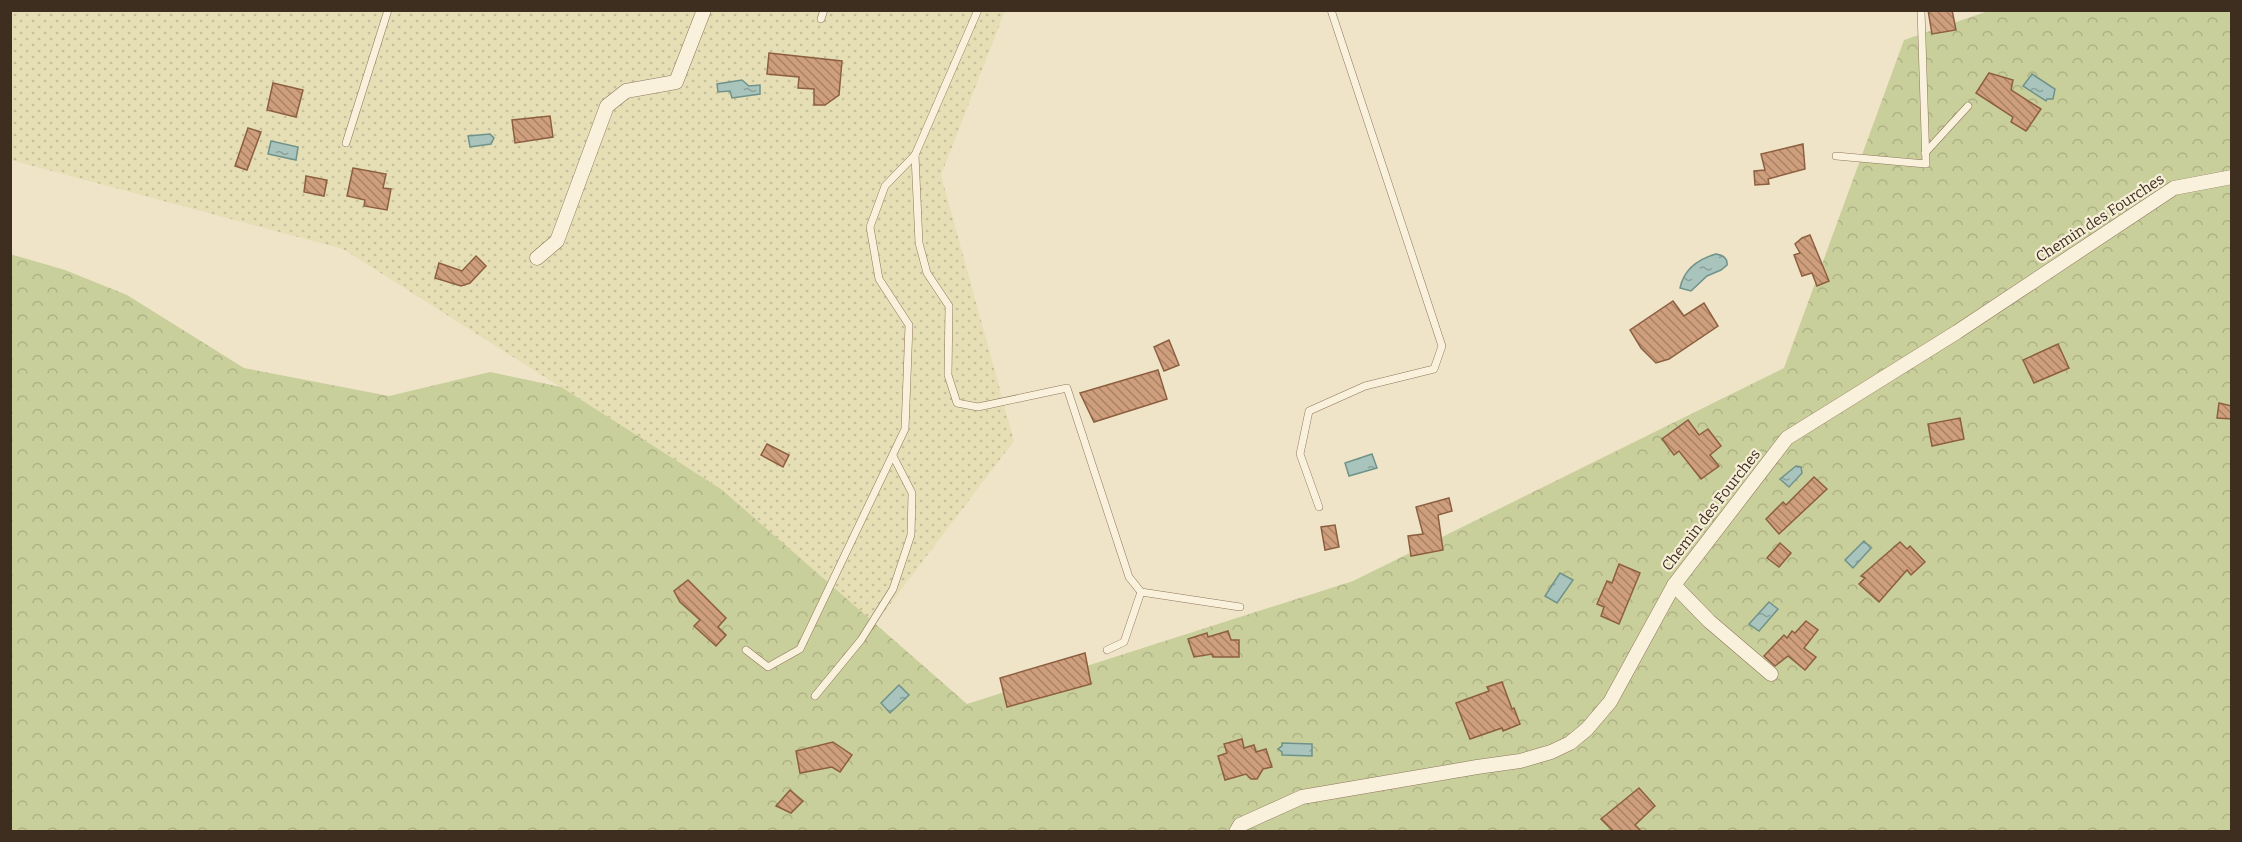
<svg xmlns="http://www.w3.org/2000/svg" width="2242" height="842" viewBox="0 0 2242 842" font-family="Bitter,serif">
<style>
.farmland{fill:url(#farmland-dots)}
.forest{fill:url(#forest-crowns)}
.water{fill:url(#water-ripples);stroke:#6f938a;stroke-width:1.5}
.building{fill:url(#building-back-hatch);stroke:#8d5f41;stroke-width:1.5}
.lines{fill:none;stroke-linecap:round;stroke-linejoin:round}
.service-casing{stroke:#8d765c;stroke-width:8}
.minor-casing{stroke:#8d765c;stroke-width:15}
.service{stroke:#faf1dc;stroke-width:7}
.minor{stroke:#faf1dc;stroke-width:14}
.labels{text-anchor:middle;stroke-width:4.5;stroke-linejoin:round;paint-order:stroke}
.street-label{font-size:15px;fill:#3d2e20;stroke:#f7eed8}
</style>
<defs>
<pattern id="farmland-dots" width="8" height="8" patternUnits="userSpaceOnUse" patternTransform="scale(1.5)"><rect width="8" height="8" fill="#e6deb5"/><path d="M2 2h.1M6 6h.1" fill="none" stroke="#c6bf9b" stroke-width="1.8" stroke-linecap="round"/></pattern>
<pattern id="forest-crowns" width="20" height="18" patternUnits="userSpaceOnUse" patternTransform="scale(1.5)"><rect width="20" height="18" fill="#c9cf9b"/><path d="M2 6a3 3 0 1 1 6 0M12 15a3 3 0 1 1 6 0" fill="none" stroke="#aeb285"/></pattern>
<pattern id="water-ripples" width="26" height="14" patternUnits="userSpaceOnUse" patternTransform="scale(1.5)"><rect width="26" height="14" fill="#a9c4bc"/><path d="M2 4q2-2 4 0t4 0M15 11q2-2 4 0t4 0" fill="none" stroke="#8ba098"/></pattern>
<pattern id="building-back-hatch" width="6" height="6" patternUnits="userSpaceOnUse" patternTransform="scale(1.5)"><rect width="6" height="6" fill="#cf9f7d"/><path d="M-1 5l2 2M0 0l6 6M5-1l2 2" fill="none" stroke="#a98266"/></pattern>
</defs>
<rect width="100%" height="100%" fill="#f0e4c8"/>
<polygon class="farmland" points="10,11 1005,11 941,175 1014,441 875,624 721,489 343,249 11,160"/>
<polygon class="forest" points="1988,11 2231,11 2231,831 11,831 10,254 65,270 127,295 244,368 389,396 490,372 561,387 721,489 967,704 1353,581 1784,368 1904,40"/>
<g class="water">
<polygon points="2032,74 2055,89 2053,99 2047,99 2046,101 2023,86"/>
<polygon points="742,80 749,86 760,85 760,94 732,98 730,91 718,92 717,84"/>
<polygon points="490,134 494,138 491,144 470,147 468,136"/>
<polygon points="271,141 298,147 296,160 268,154"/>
<path d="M 1716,254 C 1723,255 1728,258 1727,265 L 1721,270 L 1707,276 L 1691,291 L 1680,288 C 1684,269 1698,259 1716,254 Z"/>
<polygon points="1372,454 1377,468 1349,476 1345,463"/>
<polygon points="1796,466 1801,467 1802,473 1789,487 1780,479"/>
<polygon points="1864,541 1871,548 1853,568 1845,560"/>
<polygon points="1560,573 1573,580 1557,603 1545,596"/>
<polygon points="1769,602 1778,609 1759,631 1749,624"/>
<polygon points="899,685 909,695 890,713 881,703"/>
<polygon points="1282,743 1312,744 1312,756 1282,755 1282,752 1278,749 1282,746"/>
</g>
<g class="building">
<polygon points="1928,10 1952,10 1956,30 1932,34"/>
<polygon points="769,53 842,61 839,95 825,105 814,105 814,89 798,88 799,77 767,74"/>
<polygon points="1989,73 2013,80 2011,90 2041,109 2026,131 2011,122 2013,117 1976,93"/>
<polygon points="273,83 303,90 296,117 267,110"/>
<polygon points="550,116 553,137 515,143 512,120"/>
<polygon points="248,128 261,132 247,170 235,166"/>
<polygon points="1803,144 1805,169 1768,179 1769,184 1755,185 1754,171 1765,170 1761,154"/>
<polygon points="353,168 386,174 383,188 391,189 387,210 364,206 365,200 347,196"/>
<polygon points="306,176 327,180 324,196 304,192"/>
<polygon points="1810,235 1829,281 1817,286 1812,273 1802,276 1794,255 1800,253 1795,244 1802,238"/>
<polygon points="476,256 486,266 470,283 461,286 435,278 439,263 462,271"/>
<polygon points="1673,301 1684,316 1704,303 1718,326 1669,359 1656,363 1641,348 1630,330"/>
<polygon points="1169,340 1179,365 1164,371 1154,347"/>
<polygon points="2058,344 2069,368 2034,383 2023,360"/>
<polygon points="1158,370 1167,399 1094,422 1080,393"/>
<polygon points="2219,403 2232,406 2232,419 2217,418"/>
<polygon points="1960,418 1964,439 1932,446 1928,424"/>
<polygon points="1688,420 1699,435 1708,429 1721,446 1710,455 1719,466 1701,479 1679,451 1674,455 1662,439"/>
<polygon points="767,444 789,455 783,467 761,455"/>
<polygon points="1814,477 1827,489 1779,534 1766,519 1783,502 1786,505"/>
<polygon points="1449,498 1452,511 1438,515 1443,550 1411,556 1408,536 1423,534 1416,507"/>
<polygon points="1335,525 1339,547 1325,550 1321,527"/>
<polygon points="1900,542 1907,549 1910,546 1925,562 1911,575 1907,570 1879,602 1859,584 1865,578 1861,576"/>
<polygon points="1780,543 1791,553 1779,567 1767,558"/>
<polygon points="1619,564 1640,573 1619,624 1601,616 1604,607 1597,604 1607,581 1612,583"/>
<polygon points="688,580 726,618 718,627 726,635 716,646 694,626 700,620 680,602 674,591"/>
<polygon points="1806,621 1818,630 1804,648 1816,657 1805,670 1788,656 1775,666 1764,656 1784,635 1787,638 1792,631 1795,633"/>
<polygon points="1228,631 1231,640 1239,640 1239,657 1213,657 1212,654 1194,657 1188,639 1207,633 1208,637"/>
<polygon points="1085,653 1091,684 1007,707 1000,678"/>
<polygon points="1502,682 1512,709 1514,708 1520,724 1503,731 1502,728 1470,739 1456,703 1489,691 1487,687"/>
<polygon points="1242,739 1244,748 1254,745 1256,752 1266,749 1272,767 1263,769 1257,779 1251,779 1246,774 1225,780 1218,756 1227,753 1224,744"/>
<polygon points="833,742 852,755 840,772 832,767 800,773 796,751"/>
<polygon points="1639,788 1655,806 1635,825 1641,831 1613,831 1601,819"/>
<polygon points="790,790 803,801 791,813 776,806"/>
</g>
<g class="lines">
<defs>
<g id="service">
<polyline points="821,19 824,10"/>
<polyline points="346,143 388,10"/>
<polyline points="1925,153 1968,106"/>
<polyline points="915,155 919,243 927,273 949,306 948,375 957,403 978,407 1067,388 1129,577 1141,592 1240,607"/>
<polyline points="1836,156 1926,164 1921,10"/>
<polyline points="1319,507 1300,454 1309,411 1365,386 1434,369 1442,346 1331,10"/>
<polyline points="746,650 768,667 800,649 905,429 909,325 879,279 870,227 885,186 915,155 978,10"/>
<polyline points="1107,650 1124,642 1141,592"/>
<polyline points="815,696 861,640 893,589 911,535 912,493 893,456"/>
</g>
<g id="minor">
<polyline points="537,258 557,241 607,106 626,91 676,82 704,10"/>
<polyline points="1674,585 1709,621 1771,674"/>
<polyline points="1236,832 1240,825 1302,797 1477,767 1520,761 1551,752 1570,743 1587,729 1610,702 1674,585 1787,438 1957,332 2174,188 2232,177"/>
</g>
</defs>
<use href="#service" class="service-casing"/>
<use href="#minor" class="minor-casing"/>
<use href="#service" class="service"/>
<use href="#minor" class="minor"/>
</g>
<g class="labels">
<g class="street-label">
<text transform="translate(2100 218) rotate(-33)" y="5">Chemin des Fourches</text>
<text transform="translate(1711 510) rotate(-52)" y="5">Chemin des Fourches</text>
</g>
</g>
<rect width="2242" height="842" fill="none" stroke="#3d2e20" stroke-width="24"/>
</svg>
